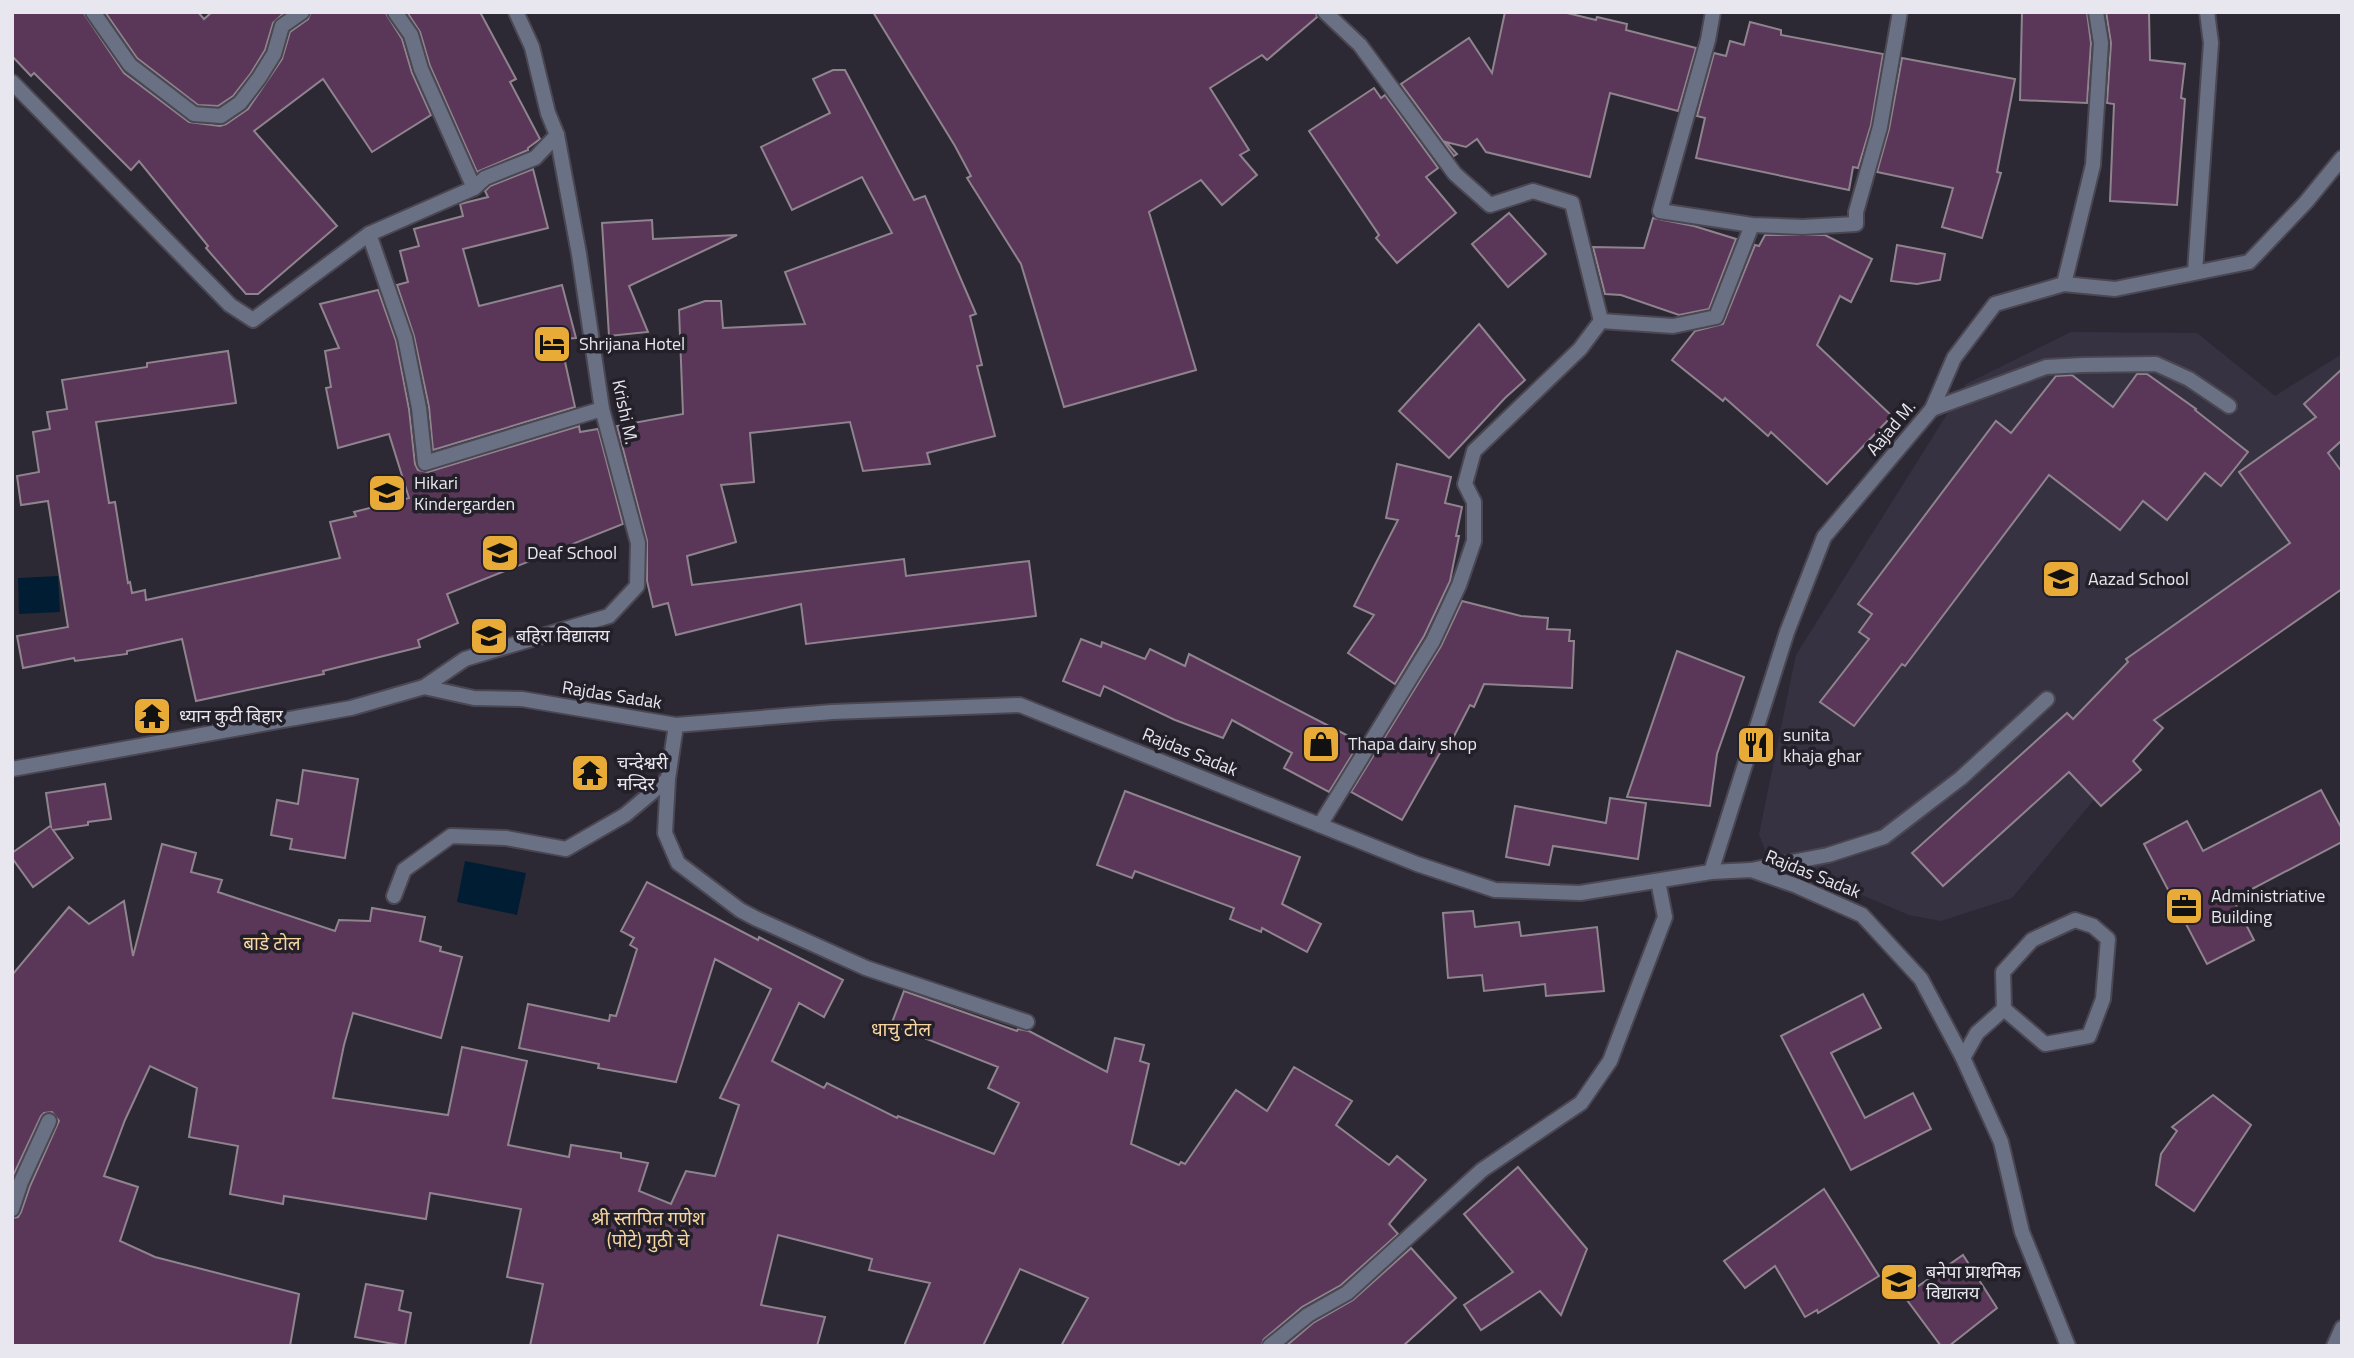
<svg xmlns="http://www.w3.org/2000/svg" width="2354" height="1358" viewBox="0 0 2354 1358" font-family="'Titillium Web','Noto Sans Devanagari',sans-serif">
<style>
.built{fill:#373242}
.water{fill:#001d33}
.building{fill:#5a3759;stroke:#8f848e;stroke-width:2}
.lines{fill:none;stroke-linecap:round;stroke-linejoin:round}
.service-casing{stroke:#4b4752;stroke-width:18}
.minor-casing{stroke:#4b4752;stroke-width:18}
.service{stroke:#6a7185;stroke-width:14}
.minor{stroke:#6a7185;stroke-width:14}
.labels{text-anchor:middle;stroke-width:7;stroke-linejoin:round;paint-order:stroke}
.poi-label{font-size:18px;fill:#e8e6ee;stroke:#23202a;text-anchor:start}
.street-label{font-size:18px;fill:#e8e6ee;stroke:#23202a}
.neighbourhood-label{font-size:19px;fill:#f8d69f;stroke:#23202a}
</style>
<rect width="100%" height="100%" fill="#2d2934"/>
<polygon class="built" points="2071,332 2197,333 2275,396 2342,354 2342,502 2012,898 1941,921 1909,915 1818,876 1771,866 1759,834 1796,655 1966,384"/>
<g class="water">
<polygon points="58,576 60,612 19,614 18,578"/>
<polygon points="465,861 526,873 517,915 457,902"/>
</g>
<g class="building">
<polygon points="12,12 83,12 124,73 189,122 220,126 226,124 248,109 282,59 290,32 308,19 311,12 385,12 402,39 412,73 431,115 372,152 323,79 254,131 337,226 258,294 246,294 206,248 208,246 139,161 131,170 34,73 31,76 12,56"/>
<polygon points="105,12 198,12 204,19 212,12 285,12 273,23 265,50 251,73 233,96 218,106 198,105 137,58"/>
<polygon points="407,12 480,12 516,79 510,82 540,139 528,148 528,150 477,172 430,66 420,32"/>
<polygon points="873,12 1316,12 1317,17 1267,60 1262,55 1210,88 1249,150 1240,155 1257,175 1222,205 1201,180 1149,212 1196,370 1064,407 1021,264 967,178 971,176 955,146"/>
<polygon points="1505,12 1563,12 1596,20 1597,17 1627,24 1626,30 1696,48 1678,111 1610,93 1590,177 1486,152 1477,139 1466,147 1446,142 1457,154 1454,156 1401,84 1469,38 1492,73"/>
<polygon points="2022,12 2087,12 2091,43 2087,103 2020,100"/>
<polygon points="2106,12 2149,12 2150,60 2185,64 2181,98 2185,99 2177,205 2110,201 2114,104 2107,103 2111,43"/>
<polygon points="1750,22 1781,30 1781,35 1883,54 1871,125 1858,168 1853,167 1849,190 1696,158 1705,118 1697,116 1714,53 1726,56 1730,41 1744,45"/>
<polygon points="1902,58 2015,79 1997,172 2001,173 1982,238 1942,227 1953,188 1877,172 1889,129"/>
<polygon points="833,70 845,70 914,200 925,196 976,314 970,316 982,365 977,366 995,436 927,453 930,464 863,471 850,422 750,433 754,482 721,485 736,542 687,556 692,585 904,559 906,576 1029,561 1036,616 806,644 801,604 676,635 668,603 653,607 647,581 647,541 617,426 683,414 679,310 705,301 721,301 723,328 805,324 785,272 892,233 862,177 792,210 761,147 830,113 813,79"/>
<polygon points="1374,88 1381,98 1385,95 1438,168 1426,177 1456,213 1397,263 1376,238 1379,235 1309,131"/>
<polygon points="533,169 548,228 463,249 479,306 562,285 576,338 560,339 575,407 433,450 429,407 414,336 397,285 408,282 400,251 419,246 414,229 463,216 460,204 488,197 485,191 490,186"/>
<polygon points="1509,213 1546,254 1508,287 1472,244"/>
<polygon points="1653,218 1694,226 1736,239 1709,309 1679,315 1621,295 1605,294 1593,247 1644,248"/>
<polygon points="652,220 653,239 737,235 629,286 648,332 609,336 602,223"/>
<polygon points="1765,235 1825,235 1872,259 1851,302 1840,296 1817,345 1892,416 1827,484 1771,432 1768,436 1725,398 1723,401 1672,360 1695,331 1723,324 1755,245 1759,246"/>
<polygon points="1897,245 1945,254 1940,280 1917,284 1891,281"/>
<polygon points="378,290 396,341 409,409 415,464 418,470 428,472 579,426 580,432 598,429 623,524 447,594 458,623 418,640 420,647 323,671 324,674 196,701 182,639 127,651 127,654 75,661 74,658 23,668 17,636 68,627 48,501 21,505 17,476 39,472 33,432 50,429 47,412 67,409 62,380 147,367 147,363 228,351 236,403 96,422 109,503 115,502 128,583 130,582 132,593 145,590 146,600 340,558 330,522 356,516 354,512 409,498 389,434 338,448 326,388 331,387 325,351 339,348 320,304"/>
<polygon points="1479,324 1525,380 1505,398 1449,458 1399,411"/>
<polygon points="2342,369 2342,444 2340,442 2328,453 2342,472 2342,589 2154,720 2163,728 2133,761 2141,770 2101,806 2069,772 1943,886 1912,853 2067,713 2073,719 2128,662 2126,659 2290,543 2239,472 2316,417 2304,404"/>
<polygon points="2137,374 2147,374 2196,409 2195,410 2248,452 2221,486 2205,473 2167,520 2143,501 2120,530 2049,475 1905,666 1902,664 1854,726 1820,702 1869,639 1859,632 1872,614 1858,604 1996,421 2011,433 2056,376 2072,375 2113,407"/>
<polygon points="1397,464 1451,477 1445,503 1462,507 1456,536 1459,536 1450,581 1424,636 1395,684 1348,653 1374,615 1354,606 1398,520 1386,518"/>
<polygon points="1462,601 1521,616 1548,618 1547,629 1570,630 1569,641 1574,641 1572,688 1484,684 1474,707 1470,705 1449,746 1445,744 1402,820 1351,792 1441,646"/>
<polygon points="1081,639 1101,647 1102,642 1145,659 1150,649 1185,666 1189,654 1360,742 1329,792 1284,768 1292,753 1232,720 1223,738 1175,720 1104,686 1100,696 1063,681"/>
<polygon points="1677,651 1744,677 1717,754 1710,806 1627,797"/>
<polygon points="303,770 358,779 345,858 290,849 292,839 271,835 277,800 298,804"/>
<polygon points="105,784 111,819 88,822 88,825 53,830 73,858 33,887 12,858 12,853 50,826 51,827 46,793"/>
<polygon points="2321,790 2342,829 2342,842 2233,899 2254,940 2207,964 2144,844 2187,821 2203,851"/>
<polygon points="1125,791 1300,857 1282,904 1321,924 1307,952 1262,928 1261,932 1230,919 1234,908 1135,871 1132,878 1097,865"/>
<polygon points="1610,798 1646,803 1638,859 1553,846 1549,865 1506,857 1515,806 1606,823"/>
<polygon points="162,844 196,853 191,872 222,880 218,892 335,931 339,920 370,921 372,908 425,917 420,941 441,947 440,951 462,957 441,1038 353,1013 344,1045 333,1098 448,1115 462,1047 527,1061 508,1145 569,1157 571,1145 621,1153 621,1158 648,1163 639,1191 671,1204 686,1171 715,1176 739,1105 720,1098 771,989 715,959 676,1082 598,1068 599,1064 519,1048 528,1004 609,1021 610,1015 616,1016 637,949 630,945 634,938 621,931 647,882 758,940 759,937 843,980 824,1017 799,1003 772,1061 824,1088 827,1083 897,1118 898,1116 994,1154 1019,1103 988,1088 998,1067 891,1025 904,991 1017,1031 1018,1029 1029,1031 1107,1072 1115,1038 1144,1045 1140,1061 1149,1064 1131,1144 1179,1165 1181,1162 1185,1164 1236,1090 1267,1111 1294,1067 1352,1101 1336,1125 1389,1165 1397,1156 1426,1180 1389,1224 1398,1234 1341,1285 1302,1307 1264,1339 1261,1346 1061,1346 1088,1298 1020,1269 983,1346 904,1346 930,1283 869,1270 872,1259 778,1235 761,1305 825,1317 817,1346 530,1346 543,1284 507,1277 521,1209 430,1193 426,1219 284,1196 283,1204 230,1194 238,1146 189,1137 197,1088 150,1066 125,1120 104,1176 138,1187 120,1241 155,1257 299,1294 290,1346 12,1346 12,1218 18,1217 21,1212 30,1186 59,1121 52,1112 44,1113 41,1116 12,1178 12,975 69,907 89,924 124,901 133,956"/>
<polygon points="1473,911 1475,927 1519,922 1521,936 1597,927 1604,991 1546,996 1545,984 1484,991 1482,975 1448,978 1443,913"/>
<polygon points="1863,994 1881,1028 1831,1053 1865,1118 1913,1093 1931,1129 1851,1170 1781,1036"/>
<polygon points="2213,1095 2251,1125 2194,1211 2156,1185 2161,1154 2177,1131 2172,1127"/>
<polygon points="1518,1167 1587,1249 1561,1315 1540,1291 1481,1330 1464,1305 1513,1272 1464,1214"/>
<polygon points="1824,1189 1879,1276 1818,1313 1817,1310 1805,1317 1775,1266 1745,1288 1724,1261"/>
<polygon points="1411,1248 1456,1298 1403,1346 1286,1346 1313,1323 1353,1300"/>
<polygon points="1963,1255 1997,1308 1949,1346 1941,1346 1904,1296"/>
<polygon points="366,1284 403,1291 399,1310 411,1313 405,1346 355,1337"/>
</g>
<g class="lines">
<defs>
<g id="service">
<polyline points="1932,409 2046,367 2083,365 2156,364 2189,379 2229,406"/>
<polyline points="1751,870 1828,855 1884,837 1961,778 2047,699"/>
</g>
<g id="minor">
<polyline points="93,12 130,65 194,114 221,116 240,103 259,78 274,54 282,26 302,12"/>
<polyline points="395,12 411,35 421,69 474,188 369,234 405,338 419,408 425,463 602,409"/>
<polyline points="1713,12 1708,40 1660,211 1752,225 1803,227 1856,224 1856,212 1880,127 1900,12"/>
<polyline points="12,82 230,305 253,320 369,234"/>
<polyline points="474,188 485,178 535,158 557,135"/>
<polyline points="2195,272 2211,43 2207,12"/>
<polyline points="2064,284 2093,165 2101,43 2096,12"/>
<polyline points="1601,321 1673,326 1716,317 1752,225"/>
<polyline points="424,687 465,659 609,616 637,586 638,543 602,409 579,254 557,135 548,113 532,47 516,12"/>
<polyline points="676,725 668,779 665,833 678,863 740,910 755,918 866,968 1027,1022"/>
<polyline points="12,769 351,708 424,687 474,698 522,699 676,725 832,712 1020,705 1417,864 1495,890 1580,893 1711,872 1751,870 1797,886 1862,915 1921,979 1963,1058 2001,1142 2022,1232 2068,1346"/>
<polyline points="1320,825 1433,641 1459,585 1474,541 1474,502 1465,484 1474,451 1580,349 1601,321 1572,203 1533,191 1490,205 1455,174 1360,45 1325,12"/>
<polyline points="1711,872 1787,632 1824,537 1932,409 1954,358 1995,304 2064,284 2115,289 2249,262 2306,202 2342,158"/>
<polyline points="394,896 404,870 451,836 506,838 566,849 625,815 668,779"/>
<polyline points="1963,1058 1977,1033 2004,1009 2003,972 2032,940 2075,920 2093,926 2108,939 2103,999 2089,1036 2045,1044 2004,1009"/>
<polyline points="12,1209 21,1182 49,1121"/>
<polyline points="1270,1346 1308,1315 1347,1293 1482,1170 1581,1103 1610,1061 1665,917 1658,881"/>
<polyline points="2334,1346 2342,1328"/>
</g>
</defs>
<use href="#service" class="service-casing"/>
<use href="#minor" class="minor-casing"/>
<use href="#service" class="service"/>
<use href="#minor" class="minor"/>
</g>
<defs>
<symbol id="hotel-square" viewBox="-11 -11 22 22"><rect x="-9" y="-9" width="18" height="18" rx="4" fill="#e8ab37" stroke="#23202a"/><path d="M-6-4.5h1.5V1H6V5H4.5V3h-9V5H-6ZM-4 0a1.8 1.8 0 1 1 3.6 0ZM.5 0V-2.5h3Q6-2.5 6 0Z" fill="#111"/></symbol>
<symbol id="school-square" viewBox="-11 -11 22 22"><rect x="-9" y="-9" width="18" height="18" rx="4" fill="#e8ab37" stroke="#23202a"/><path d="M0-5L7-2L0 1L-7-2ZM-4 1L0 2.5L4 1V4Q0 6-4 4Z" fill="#111"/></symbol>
<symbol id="temple-square" viewBox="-11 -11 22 22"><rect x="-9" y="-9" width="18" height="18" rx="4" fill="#e8ab37" stroke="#23202a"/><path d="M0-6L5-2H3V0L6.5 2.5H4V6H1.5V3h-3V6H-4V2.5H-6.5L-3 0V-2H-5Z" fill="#111"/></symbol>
<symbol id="shop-square" viewBox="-11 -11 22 22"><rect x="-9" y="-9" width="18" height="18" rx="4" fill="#e8ab37" stroke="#23202a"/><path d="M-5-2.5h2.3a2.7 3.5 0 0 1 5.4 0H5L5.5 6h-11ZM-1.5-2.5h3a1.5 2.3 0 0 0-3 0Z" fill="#111"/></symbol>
<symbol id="restaurant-square" viewBox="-11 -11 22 22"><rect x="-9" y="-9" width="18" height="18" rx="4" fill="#e8ab37" stroke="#23202a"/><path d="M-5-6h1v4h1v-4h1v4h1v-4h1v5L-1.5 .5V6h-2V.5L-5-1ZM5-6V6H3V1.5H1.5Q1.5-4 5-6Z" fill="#111"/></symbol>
<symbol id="office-square" viewBox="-11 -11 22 22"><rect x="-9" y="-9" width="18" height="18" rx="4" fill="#e8ab37" stroke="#23202a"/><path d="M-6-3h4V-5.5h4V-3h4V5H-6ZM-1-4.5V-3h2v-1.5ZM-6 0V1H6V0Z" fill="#111"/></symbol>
</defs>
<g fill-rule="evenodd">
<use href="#hotel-square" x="530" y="322" width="44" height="44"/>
<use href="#school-square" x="365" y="471" width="44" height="44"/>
<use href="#school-square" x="478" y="531" width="44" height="44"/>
<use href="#school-square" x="2039" y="557" width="44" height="44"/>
<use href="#school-square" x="467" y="614" width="44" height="44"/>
<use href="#temple-square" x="130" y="694" width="44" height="44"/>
<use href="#shop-square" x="1299" y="722" width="44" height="44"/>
<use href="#restaurant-square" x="1734" y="723" width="44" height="44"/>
<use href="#temple-square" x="568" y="751" width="44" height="44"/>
<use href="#office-square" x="2162" y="884" width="44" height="44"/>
<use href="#school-square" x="1877" y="1260" width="44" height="44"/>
</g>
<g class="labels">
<g class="poi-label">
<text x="579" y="350">Shrijana Hotel</text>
<text x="414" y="489">Hikari<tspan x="414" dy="21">Kindergarden</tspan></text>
<text x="527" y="559">Deaf School</text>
<text x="2088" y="585">Aazad School</text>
<text x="516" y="642">बहिरा विद्यालय</text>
<text x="179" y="722">ध्यान कुटी बिहार</text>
<text x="1783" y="741">sunita<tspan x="1783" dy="21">khaja ghar</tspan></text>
<text x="1348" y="750">Thapa dairy shop</text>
<text x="617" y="769">चन्देश्वरी<tspan x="617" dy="21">मन्दिर</tspan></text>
<text x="2211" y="902">Administriative<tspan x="2211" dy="21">Building</tspan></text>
<text x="1926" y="1278">बनेपा प्राथमिक<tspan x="1926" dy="21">विद्यालय</tspan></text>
</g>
<g class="street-label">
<text transform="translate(625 412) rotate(78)" y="6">Krishi M.</text>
<text transform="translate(1891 428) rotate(-50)" y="6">Aajad M.</text>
<text transform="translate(612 695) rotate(9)" y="6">Rajdas Sadak</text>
<text transform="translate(1190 752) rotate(22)" y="6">Rajdas Sadak</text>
<text transform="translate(1813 874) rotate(22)" y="6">Rajdas Sadak</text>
</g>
<g class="neighbourhood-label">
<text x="272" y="950">बाडे टोल</text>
<text x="901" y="1036">धाचु टोल</text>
<text x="648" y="1225">श्री स्तापित गणेश<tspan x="648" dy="22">(पोटे) गुठी चे</tspan></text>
</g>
</g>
<rect width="2354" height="1358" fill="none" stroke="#e8e6ee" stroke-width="28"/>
</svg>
